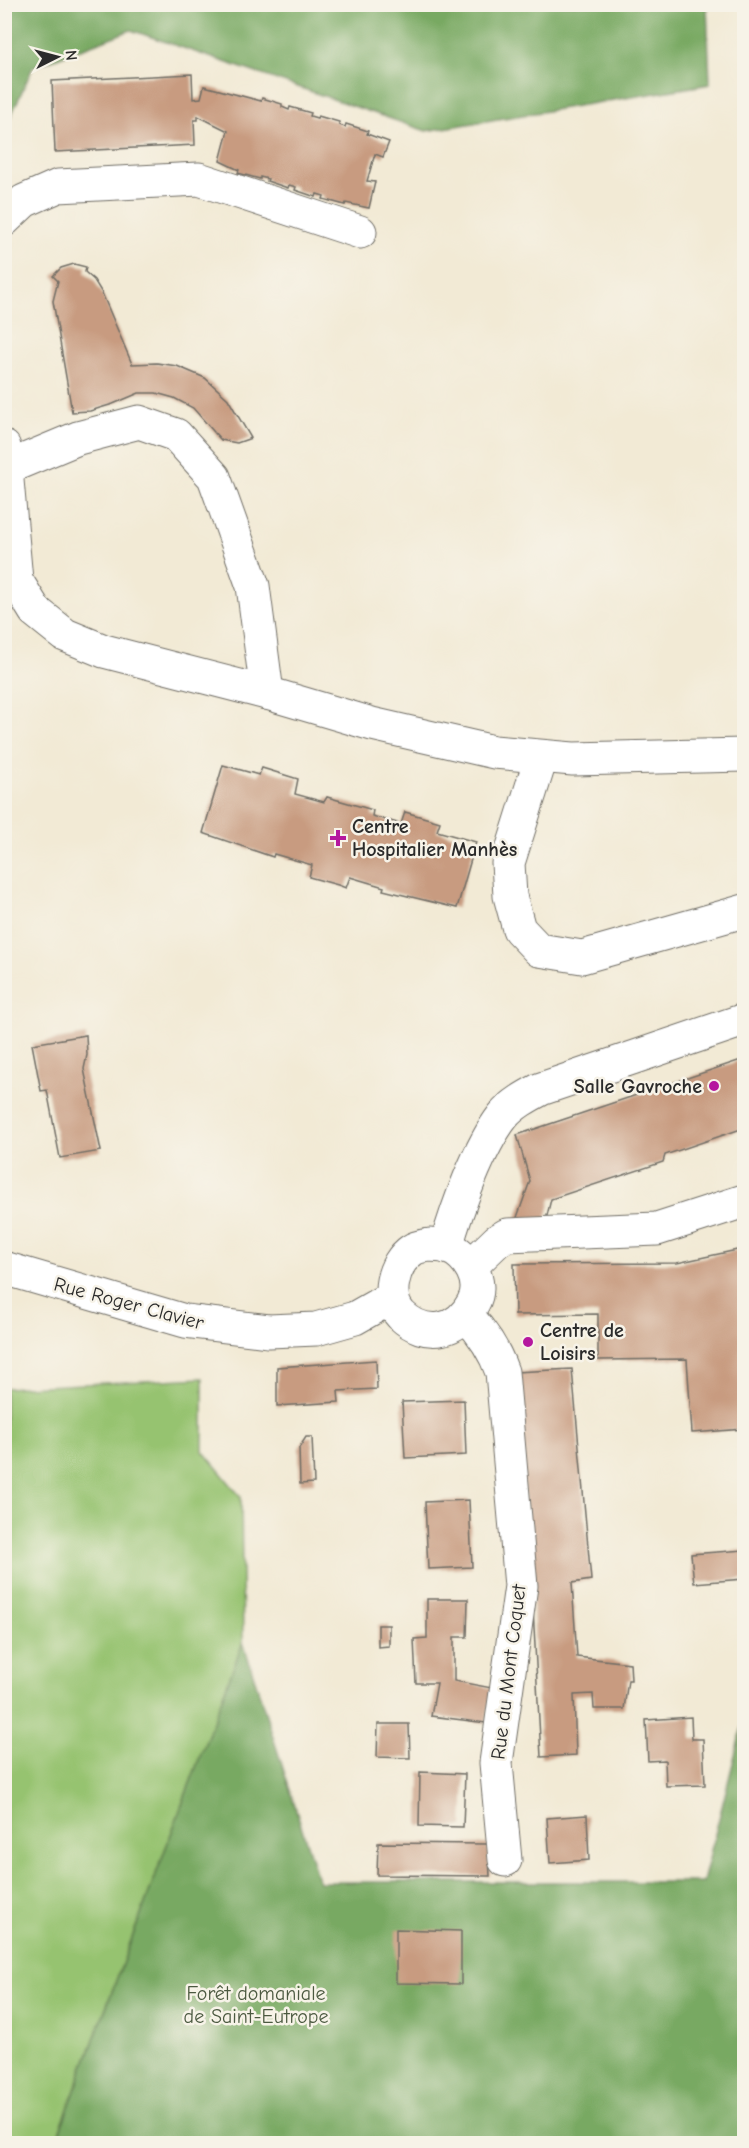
<svg xmlns="http://www.w3.org/2000/svg" width="749" height="2148" viewBox="0 0 749 2148" font-family="'Comic Neue',sans-serif">
<style>
.green{fill:#96c370;stroke:#60774e;stroke-width:1.5}
.forest{fill:#78a962;stroke:#526a46;stroke-width:1.5}
.building{fill:#c89b80}
.lines{fill:none;stroke-linecap:round;stroke-linejoin:round}
.minor-casing{stroke:#716e66;stroke-width:35}
.minor{stroke:#fff;stroke-width:33}
.poi-dot{fill:#b5179e;stroke:#f7f3e8;stroke-width:2}
.labels{text-anchor:middle;stroke-width:5;stroke-linejoin:round;paint-order:stroke}
.poi-label{font-size:20px;font-weight:bold;fill:#2b2b2b;stroke:#f7f3e8;text-anchor:start}
.street-label{font-size:20px;fill:#2b2b2b;stroke:#f7f3e8}
.park-label{font-size:20px;fill:#4b5940;stroke:#f7f3e8}
</style>
<rect width="100%" height="100%" fill="#f7f3e8"/>
<filter id="ink" filterUnits="userSpaceOnUse"><feTurbulence type="fractalNoise" baseFrequency=".0167" numOctaves="2"/><feDisplacementMap in="SourceGraphic" scale="12" xChannelSelector="R" yChannelSelector="G"/><feConvolveMatrix kernelMatrix="1 2 1 2 8 2 1 2 1" color-interpolation-filters="sRGB"/></filter>
<filter id="wash" filterUnits="userSpaceOnUse"><feTurbulence type="fractalNoise" baseFrequency=".008" numOctaves="4" result="noise"/><feDisplacementMap in="SourceGraphic" scale="24" xChannelSelector="R" yChannelSelector="G"/><feGaussianBlur stdDeviation="1.35" result="paint"/><feColorMatrix in="noise" values="0 0 0 0 0 0 0 0 0 0 0 0 0 0 0 0 0 1.4 0 .05"/><feComposite in="paint" operator="in"/></filter>
<g filter="url(#wash)">
<rect width="100%" height="100%" fill="#f2ead5"/>
<polygon class="green" points="203,1378 203,1451 241,1497 243,1642 55,2143 5,2144 5,1388"/>
<g class="forest">
<polygon points="5,4 707,5 710,84 426,131 131,30 33,67 5,129"/>
<polygon points="243,1642 319,1882 703,1882 744,1719 744,2143 55,2144"/>
</g>
<g id="blocks">
<g class="building">
<polygon points="192,74 193,99 201,98 204,86 261,101 262,98 282,104 282,107 289,110 290,107 311,113 310,116 317,118 318,116 339,122 339,125 345,127 346,124 368,131 367,134 389,142 383,157 375,154 367,181 375,182 369,208 346,203 345,205 323,199 324,196 317,194 316,197 295,190 296,187 289,185 288,188 267,181 268,179 260,177 260,179 238,173 239,170 220,161 228,131 198,116 198,120 194,120 195,145 55,152 52,81"/>
<polygon points="74,264 86,267 85,272 94,280 102,293 132,364 157,363 177,366 205,378 228,399 251,438 237,443 221,440 193,408 174,398 156,393 139,393 113,404 90,411 72,412 53,301 58,281 53,276 61,268"/>
<polygon points="223,765 259,775 262,768 298,779 295,794 324,802 327,797 373,810 372,816 401,824 405,812 440,822 437,831 476,842 457,908 383,890 384,887 350,877 346,888 338,885 309,877 312,865 274,854 273,857 203,833"/>
<polygon points="86,1035 87,1055 84,1069 101,1151 60,1158 47,1090 41,1091 32,1044"/>
<polygon points="744,1059 744,1128 665,1155 663,1162 551,1199 545,1224 515,1223 530,1181 517,1135"/>
<polygon points="737,1250 744,1250 744,1297 740,1297 744,1361 744,1429 692,1433 687,1359 598,1360 598,1314 515,1315 514,1264 677,1263"/>
<polygon points="376,1360 377,1389 338,1391 339,1402 277,1406 277,1367"/>
<polygon points="572,1369 591,1580 572,1583 577,1657 630,1663 631,1680 628,1680 624,1709 594,1709 593,1694 574,1695 576,1755 541,1757 532,1590 515,1372"/>
<polygon points="464,1400 466,1455 405,1458 402,1402"/>
<polygon points="306,1437 312,1437 314,1483 300,1484 299,1448"/>
<polygon points="469,1500 472,1567 428,1569 425,1502"/>
<polygon points="744,1550 744,1579 694,1583 691,1554"/>
<polygon points="427,1599 468,1599 467,1637 454,1637 454,1681 492,1688 486,1723 431,1716 437,1683 416,1683 414,1639 427,1638"/>
<polygon points="378,1625 389,1625 389,1646 378,1647"/>
<polygon points="691,1717 692,1739 703,1739 705,1785 666,1786 665,1760 648,1761 646,1720"/>
<polygon points="378,1724 409,1724 410,1758 377,1757"/>
<polygon points="420,1772 465,1774 463,1827 419,1826"/>
<polygon points="587,1815 589,1860 550,1863 547,1818"/>
<polygon points="378,1843 488,1844 490,1876 377,1875"/>
<polygon points="396,1929 461,1931 461,1984 396,1983"/>
</g>
</g>
</g>
<g filter="url(#ink)">
<use href="#blocks" fill-opacity="0" stroke="#716e66" stroke-width="1.5"/>
<g class="lines">
<defs>
<g id="minor">
<polyline points="4,220 24,201 58,186 199,179 360,232"/>
<polyline points="4,447 16,580 35,611 65,635 104,651 267,693 372,724 494,752 573,759 744,755"/>
<polyline points="6,468 78,438 139,422 176,435 214,477 253,586 267,693"/>
<polyline points="541,758 508,863 510,896 519,929 539,950 582,957 744,911"/>
<path d="M 430,1245 C 436,1246 442,1245 448,1247 C 468,1255 485,1282 473,1303 C 458,1332 426,1339 401,1315 C 384,1297 393,1263 412,1250 C 416,1247 424,1246 430,1245 Z"/>
<path d="M 446,1247 C 457,1208 479,1147 503,1116 C 513,1104 528,1096 541,1089 L 744,1020"/>
<polyline points="471,1266 497,1241 507,1235 657,1229 744,1201"/>
<polyline points="4,1268 185,1321 269,1331 316,1329 355,1318 392,1297"/>
<path d="M 467,1316 C 483,1333 494,1349 502,1372 L 521,1586 L 496,1763 L 505,1860"/>
</g>
</defs>
<use href="#minor" class="minor-casing"/>
<use href="#minor" class="minor"/>
</g>
</g>
<g class="poi-dot">
<path d="M335 829h6v6h6v6h-6v6h-6v-6h-6v-6h6z"/>
<circle cx="714" cy="1086" r="6"/>
<circle cx="528" cy="1342" r="6"/>
</g>
<g class="labels">
<g class="poi-label">
<text x="352" y="833">Centre<tspan x="352" dy="23">Hospitalier Manhès</tspan></text>
<text x="702" y="1093" text-anchor="end">Salle Gavroche</text>
<text x="540" y="1337">Centre de<tspan x="540" dy="23">Loisirs</tspan></text>
</g>
<g class="street-label">
<text transform="translate(129 1303) rotate(15)" y="7">Rue Roger Clavier</text>
<text transform="translate(508 1672) rotate(-83)" y="7">Rue du Mont Coquet</text>
</g>
<g class="park-label">
<text x="256" y="2000">Forêt domaniale<tspan x="256" dy="23">de Saint-Eutrope</tspan></text>
</g>
</g>
<rect width="749" height="2148" fill="none" stroke="#f7f3e8" stroke-width="24"/>
<g transform="translate(57 57) rotate(84)" stroke="#f7f3e8" stroke-width="4.5" paint-order="stroke">
<path d="M0-4.5L10 22L0 15L-10 22Z" fill="#2b2b2b"/>
<text y="-9" font-size="16" font-weight="bold" text-anchor="middle" fill="#2b2b2b">N</text>
</g>
</svg>
